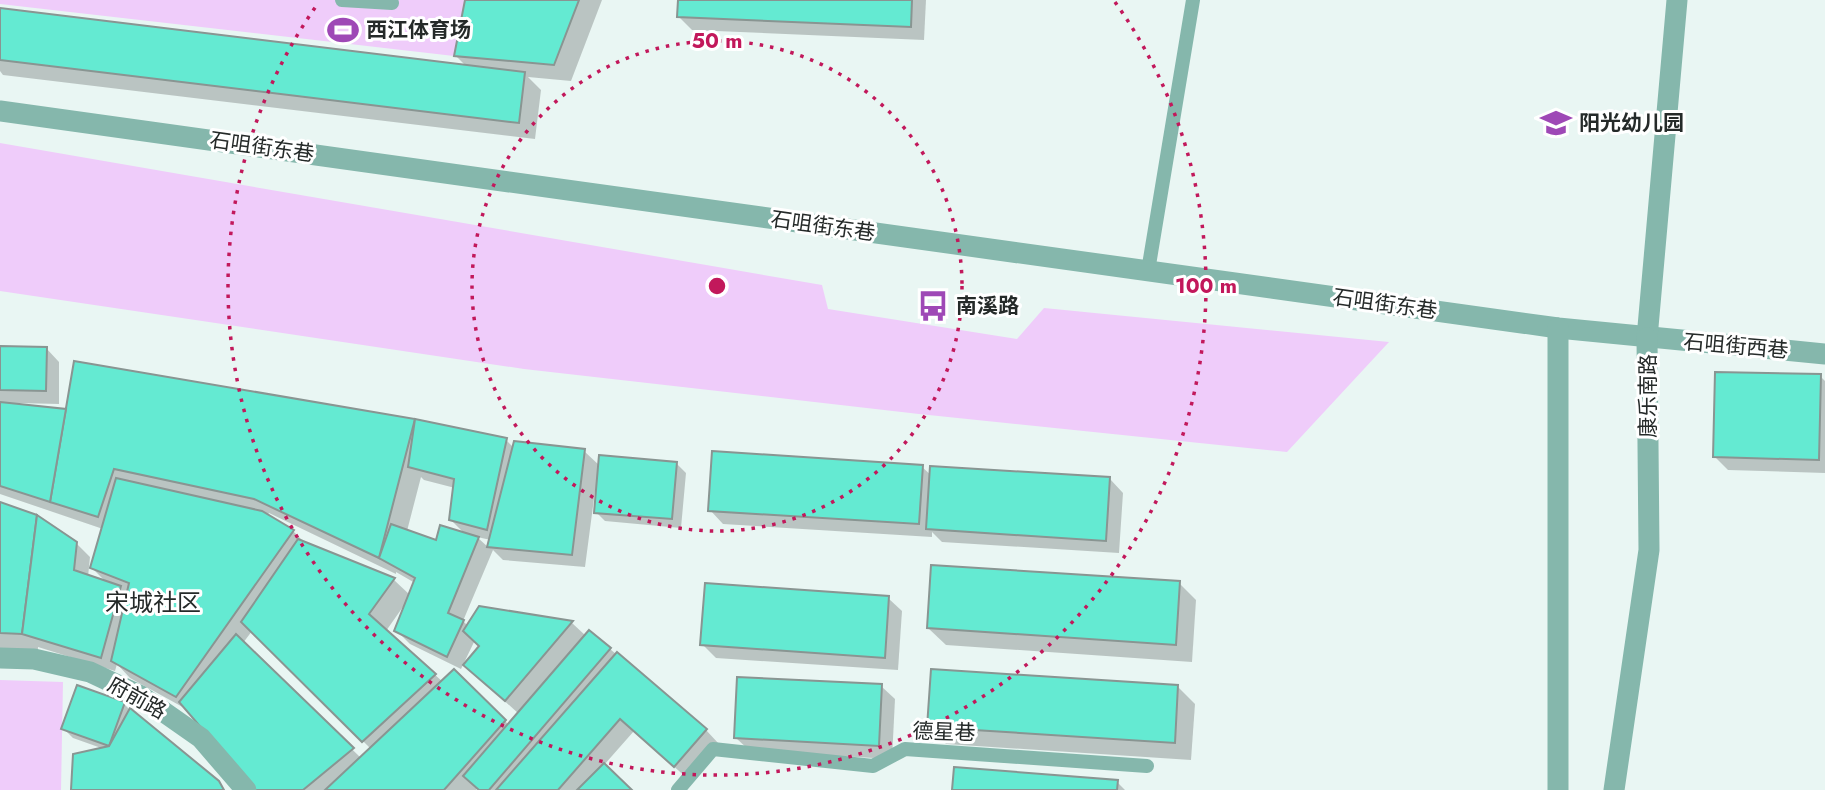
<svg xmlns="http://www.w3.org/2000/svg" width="1825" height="790" viewBox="0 0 1825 790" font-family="Jost,'Noto Sans SC',sans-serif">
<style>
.green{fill:#efccfa}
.shadow{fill:#0003;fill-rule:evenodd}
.building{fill:#64ead2;stroke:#899592;stroke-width:2}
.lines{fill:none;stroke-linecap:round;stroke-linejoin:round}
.service{stroke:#85b7ac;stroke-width:14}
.minor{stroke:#85b7ac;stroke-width:21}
.tertiary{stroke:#85b7ac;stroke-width:21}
.ring{fill:none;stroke:#c2185b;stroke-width:3.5;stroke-dasharray:3.5 7}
.labels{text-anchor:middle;stroke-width:6;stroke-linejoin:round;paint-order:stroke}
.poi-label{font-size:21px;font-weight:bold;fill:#252a29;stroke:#fff;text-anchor:start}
.street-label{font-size:21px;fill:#252a29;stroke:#fff}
.quarter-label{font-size:24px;fill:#252a29;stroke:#fff}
.centre{fill:#c2185b;stroke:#fff;stroke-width:3.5}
.ring-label{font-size:21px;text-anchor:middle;font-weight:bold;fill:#c2185b;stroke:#fff;stroke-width:6;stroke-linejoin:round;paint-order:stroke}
</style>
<rect width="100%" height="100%" fill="#e9f6f3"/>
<g class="green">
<polygon points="0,0 465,0 454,56 0,4"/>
<polygon points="0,143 822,285 828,309 1017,339 1044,308 1389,342 1287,452 919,414 524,369 0,291"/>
<polygon points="0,680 63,682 61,790 0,790"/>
</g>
<g class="shadow">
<polygon points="467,0 602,0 571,81 528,77 541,90 535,139 3,75 0,71 0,9 466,66 456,56"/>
<polygon points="680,0 926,0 924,40 692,30 679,17"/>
<path d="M 0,347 L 46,348 L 59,362 L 59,404 L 17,403 L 16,406 L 67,411 L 76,363 L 415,420 L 506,440 L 514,448 L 584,451 L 600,466 L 677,464 L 686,473 L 681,528 L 605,521 L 596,512 L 598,492 L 595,491 L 585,567 L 503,560 L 493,550 L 463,621 L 468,626 L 480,608 L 572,623 L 586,636 L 589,632 L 610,649 L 706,730 L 719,744 L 688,779 L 634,731 L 604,765 L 630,790 L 479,790 L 478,788 L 476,790 L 258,790 L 188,710 L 130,678 L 117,664 L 115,671 L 38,647 L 38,650 L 0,648 L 0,504 L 76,543 L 90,557 L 88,577 L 108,584 L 92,568 L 103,529 L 0,494 ZM 421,477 L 424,480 L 455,488 L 451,520 L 465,534 L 438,542 L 407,531 ZM 269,513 L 396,574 L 396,572 L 415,583 L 410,595 L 394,580 L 306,544 L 293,531 L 267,516 ZM 477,537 L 491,540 L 489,548 ZM 405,604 L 396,630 L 410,644 L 461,669 L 475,640 L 481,646 L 479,678 L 519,714 L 509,725 L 454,671 L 443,682 L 386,631 ZM 252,631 L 371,749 L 361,758 L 243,643 Z"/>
<polygon points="1820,376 1825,381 1825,473 1728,470 1715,457"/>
<polygon points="922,467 932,476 1110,479 1123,493 1119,553 942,542 932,532 932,537 723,524 710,510"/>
<polygon points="1179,583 1196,600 1192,662 946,645 928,628"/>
<polygon points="888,598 902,611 898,670 716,658 702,644"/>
<polygon points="881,686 895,699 892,759 750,751 736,738"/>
<polygon points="1178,687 1195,704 1191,760 946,744 929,726"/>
<polygon points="124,704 132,712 225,790 73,790 104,749 73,738 63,728"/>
<polygon points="1117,782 1125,790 954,790"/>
</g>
<g class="building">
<polygon points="465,0 579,0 554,65 454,56"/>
<polygon points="678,0 912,0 911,27 677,17"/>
<polygon points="0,8 525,72 519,123 0,60"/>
<polygon points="0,346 47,347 46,391 0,390"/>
<polygon points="74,361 415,419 379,558 254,499 114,469 98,517 50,502"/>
<polygon points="1715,372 1821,374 1819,460 1713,457"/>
<polygon points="0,402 66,409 50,502 0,486"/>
<polygon points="415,419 507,438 487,530 449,520 454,479 408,467"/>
<polygon points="514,441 585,449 572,555 487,547"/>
<polygon points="712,451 923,465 919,524 708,511"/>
<polygon points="599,455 677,462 672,519 594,513"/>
<polygon points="930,466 1110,477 1106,541 926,529"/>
<polygon points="116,478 262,511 294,530 176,697 111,661 129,583 90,568"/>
<polygon points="0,502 37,515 22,634 0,633"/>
<polygon points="37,515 77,542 74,570 121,586 101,658 22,634"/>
<polygon points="391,524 436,540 440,525 479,537 448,613 464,620 447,657 394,631 415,578 379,558"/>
<polygon points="298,539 395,578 369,614 436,674 362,742 241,622"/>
<polygon points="931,565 1180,581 1176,645 927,628"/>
<polygon points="705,583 889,596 885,658 700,645"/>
<polygon points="479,606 573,621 505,701 463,665 479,646 463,631"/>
<polygon points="589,630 611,648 489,790 479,790 463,776"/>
<polygon points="236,634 354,748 303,790 255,790 179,702"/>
<polygon points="617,652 707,729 674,767 620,719 558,790 496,790"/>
<polygon points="454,669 506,720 444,790 325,790"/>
<polygon points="931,669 1178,685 1175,743 927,727"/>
<polygon points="737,677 882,684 879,746 734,738"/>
<polygon points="77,685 125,702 109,746 61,729"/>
<polygon points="130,708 219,781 224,790 71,790 73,754 109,746"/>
<polygon points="604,763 632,790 577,790"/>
<polygon points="954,767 1118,780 1117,790 952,790"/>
</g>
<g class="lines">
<g class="service">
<polyline points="342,0 392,3"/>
<polyline points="1148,271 1193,0"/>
<polyline points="678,790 713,749 873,766 905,749 1147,766"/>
</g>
<g class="minor">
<polyline points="0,111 1558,328 1825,354"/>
<polyline points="1647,338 1677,0"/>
<polyline points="0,658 34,659 90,672 141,696 201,738 246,790"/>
</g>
<g class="tertiary">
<polyline points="1558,328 1558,790"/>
<polyline points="1614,790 1649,550 1647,338"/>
</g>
</g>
<g class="ring">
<circle cx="717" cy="286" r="245"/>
<path d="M1115 2A489 489 0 1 1 319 2"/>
</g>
<defs>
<symbol id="stadium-bare" viewBox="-9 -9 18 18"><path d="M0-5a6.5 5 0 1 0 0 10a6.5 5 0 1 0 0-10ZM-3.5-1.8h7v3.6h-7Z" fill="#9e48b6" stroke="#fff" stroke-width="2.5" paint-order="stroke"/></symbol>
<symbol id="school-bare" viewBox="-9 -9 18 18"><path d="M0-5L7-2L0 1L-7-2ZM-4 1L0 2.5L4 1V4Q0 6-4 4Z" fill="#9e48b6" stroke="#fff" stroke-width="2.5" paint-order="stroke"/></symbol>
<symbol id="bus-bare" viewBox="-9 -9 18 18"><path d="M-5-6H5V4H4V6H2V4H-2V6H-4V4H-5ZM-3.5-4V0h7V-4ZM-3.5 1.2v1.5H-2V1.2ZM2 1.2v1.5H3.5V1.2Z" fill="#9e48b6" stroke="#fff" stroke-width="2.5" paint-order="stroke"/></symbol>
</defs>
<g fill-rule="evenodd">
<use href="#stadium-bare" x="321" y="8" width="44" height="44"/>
<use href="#school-bare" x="1534" y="101" width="44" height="44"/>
<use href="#bus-bare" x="911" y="284" width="44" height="44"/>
</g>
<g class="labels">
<g class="poi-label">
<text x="366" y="37">西江体育场</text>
<text x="1579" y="130">阳光幼儿园</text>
<text x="956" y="313">南溪路</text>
</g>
<g class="street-label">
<text transform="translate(262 147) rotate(8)" y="7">石咀街东巷</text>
<text transform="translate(823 226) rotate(8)" y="7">石咀街东巷</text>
<text transform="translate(1385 304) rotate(8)" y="7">石咀街东巷</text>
<text transform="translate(1736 346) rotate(5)" y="7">石咀街西巷</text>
<text transform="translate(1648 396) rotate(-90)" y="7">康乐南路</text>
<text transform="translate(137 698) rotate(29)" y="7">府前路</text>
<text transform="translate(944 732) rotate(2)" y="7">德星巷</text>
</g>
<g class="quarter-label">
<text x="153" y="611">宋城社区</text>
</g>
</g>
<circle cx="717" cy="286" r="10" class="centre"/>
<g class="ring-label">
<text x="717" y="48">50 m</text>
<text x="1206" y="293">100 m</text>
</g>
</svg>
